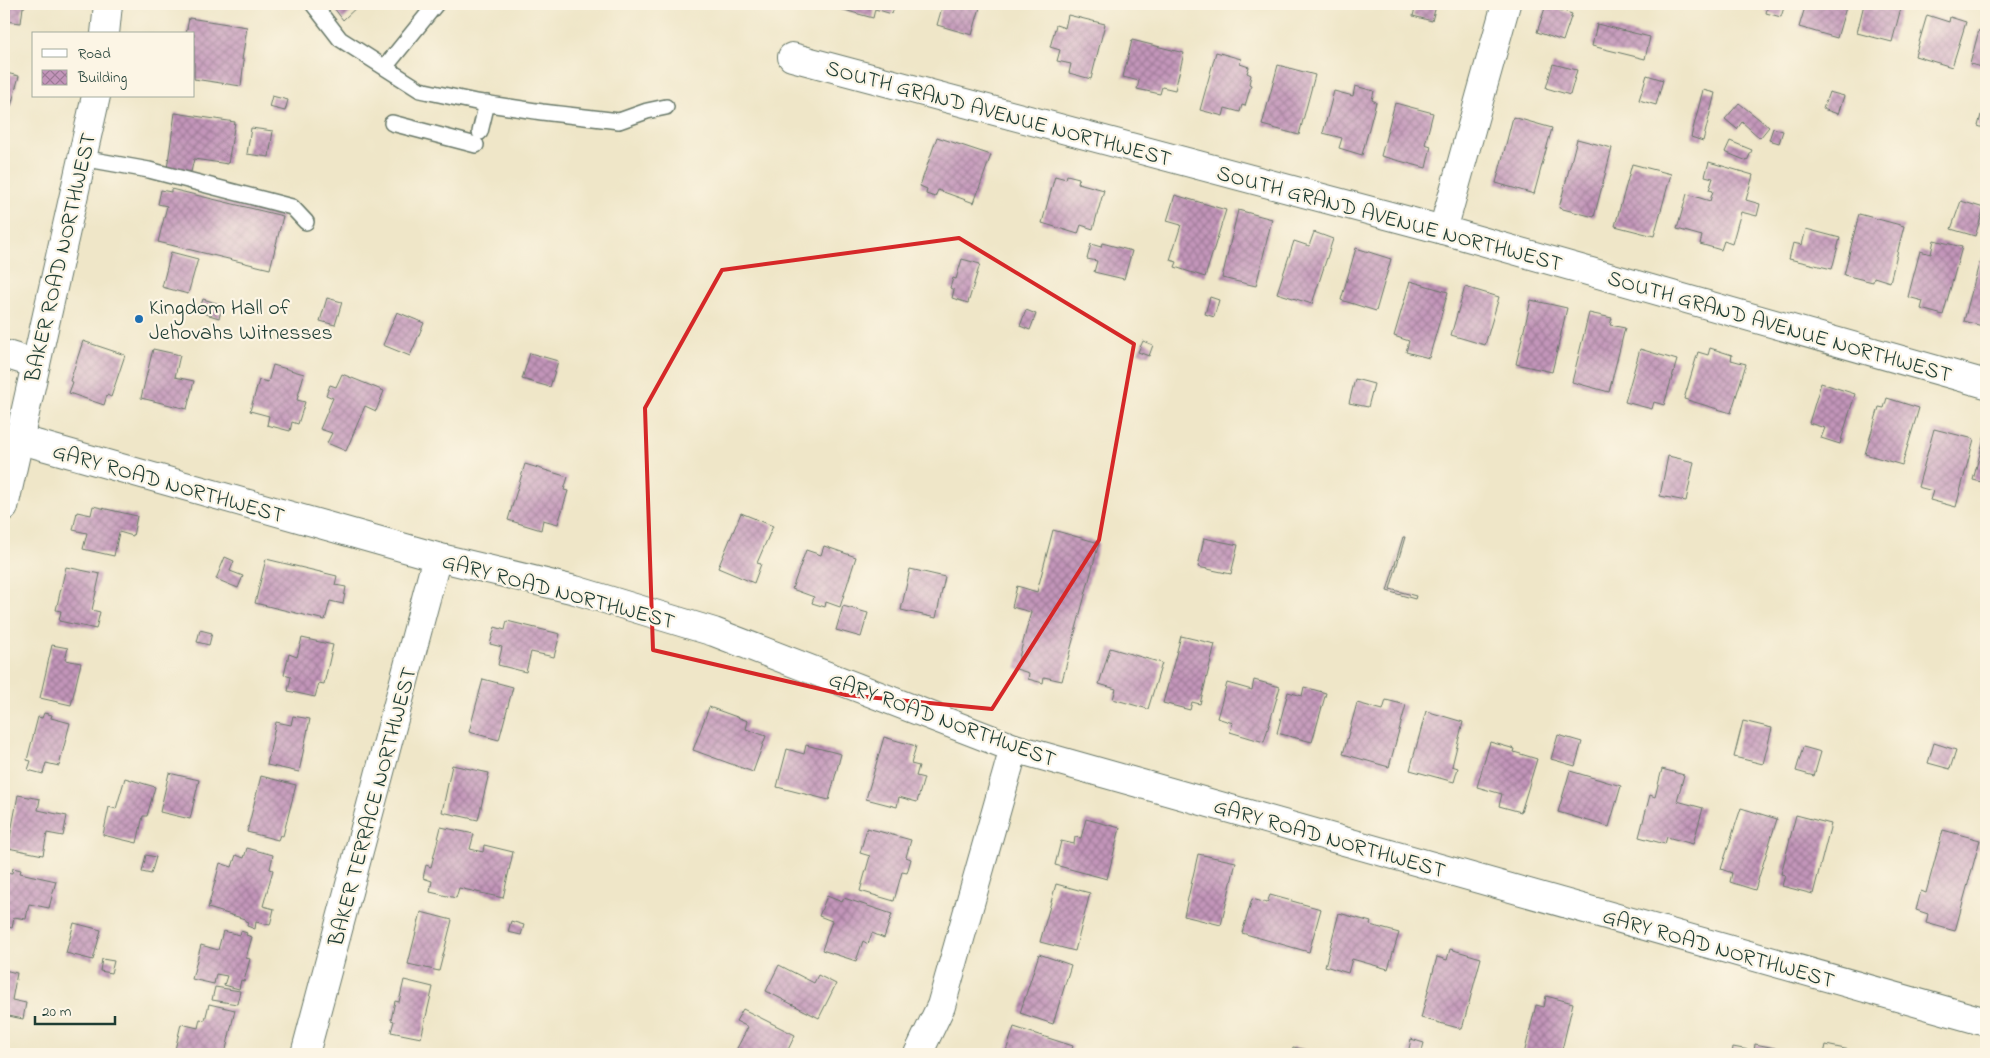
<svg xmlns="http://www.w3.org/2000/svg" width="1990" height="1058" viewBox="0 0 1990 1058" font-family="'Indie Flower',sans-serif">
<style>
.building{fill:url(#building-cross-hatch)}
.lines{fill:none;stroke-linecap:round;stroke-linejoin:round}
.service-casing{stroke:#687868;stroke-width:18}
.minor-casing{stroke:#687868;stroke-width:30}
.tertiary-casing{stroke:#687868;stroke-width:30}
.service{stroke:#fff;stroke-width:15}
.minor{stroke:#fff;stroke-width:28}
.tertiary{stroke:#fff;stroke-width:28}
.marked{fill:none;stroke:#d62828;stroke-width:4;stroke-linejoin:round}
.poi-dot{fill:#1f6fb2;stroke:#fcf5e5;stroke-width:2}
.labels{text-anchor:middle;stroke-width:4.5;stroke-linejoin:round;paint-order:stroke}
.street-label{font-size:22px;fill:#1f3d34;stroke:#fcf5e5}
.poi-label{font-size:22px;fill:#1f3d34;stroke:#fcf5e5;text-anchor:start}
</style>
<defs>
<pattern id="building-cross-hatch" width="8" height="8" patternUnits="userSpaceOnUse" patternTransform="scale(1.25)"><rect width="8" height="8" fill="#c395ba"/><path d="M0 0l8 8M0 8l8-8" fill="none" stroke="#9e7b98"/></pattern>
</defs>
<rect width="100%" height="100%" fill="#fcf5e5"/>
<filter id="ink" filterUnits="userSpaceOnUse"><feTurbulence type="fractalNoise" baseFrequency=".02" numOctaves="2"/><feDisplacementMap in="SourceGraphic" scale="10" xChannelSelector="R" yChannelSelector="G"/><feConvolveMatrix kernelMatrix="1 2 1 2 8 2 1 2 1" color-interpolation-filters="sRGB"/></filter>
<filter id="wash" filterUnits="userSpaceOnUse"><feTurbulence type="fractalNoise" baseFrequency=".0096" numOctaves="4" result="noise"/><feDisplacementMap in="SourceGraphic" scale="20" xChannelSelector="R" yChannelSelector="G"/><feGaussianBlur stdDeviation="1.12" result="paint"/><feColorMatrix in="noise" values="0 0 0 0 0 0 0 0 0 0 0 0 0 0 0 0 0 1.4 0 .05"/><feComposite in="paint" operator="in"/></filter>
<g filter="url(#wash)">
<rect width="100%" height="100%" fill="#efe6c8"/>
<g id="blocks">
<g class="building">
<polygon points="4,4 25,4 25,7 23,7 21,23 4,21"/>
<polygon points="331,4 360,4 343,20"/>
<polygon points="834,4 895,4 892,14 875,9 873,18 833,7"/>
<polygon points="943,4 981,4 972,35 937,25"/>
<polygon points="1416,4 1436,6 1432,21 1413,16"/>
<polygon points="1768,4 1785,4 1781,17 1766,13"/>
<polygon points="1806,4 1847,4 1837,38 1799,27"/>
<polygon points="1864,4 1902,4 1892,42 1857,33"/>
<polygon points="1546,5 1572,14 1563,41 1537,32"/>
<polygon points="1068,15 1105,24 1091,79 1069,73 1071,64 1057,61 1060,50 1050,47 1056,25 1065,28"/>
<polygon points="1927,15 1949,22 1950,17 1966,22 1952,67 1915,56"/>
<polygon points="189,18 247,27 242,60 244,60 241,86 194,79 194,34 186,34"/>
<polygon points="1597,24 1650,37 1645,59 1592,46"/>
<polygon points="1979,30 1986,32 1986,68 1970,64"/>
<polygon points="1132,40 1184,53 1175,90 1162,87 1160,94 1137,89 1139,81 1123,77"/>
<polygon points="1216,52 1241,59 1240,64 1249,67 1247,73 1251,75 1249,84 1251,85 1245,106 1242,105 1240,112 1225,108 1223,116 1200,110"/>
<polygon points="4,64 8,65 6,73 19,76 11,106 4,104"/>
<polygon points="1553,64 1577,70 1570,95 1546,88"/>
<polygon points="1278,65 1315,75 1299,135 1262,125"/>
<polygon points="1647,75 1663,80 1656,105 1639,100"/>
<polygon points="1355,86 1374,91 1372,100 1376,102 1362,155 1339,148 1342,138 1323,133 1334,91 1353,96"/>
<polygon points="1703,90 1715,93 1703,141 1691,137"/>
<polygon points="1829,92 1844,96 1838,114 1823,109"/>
<polygon points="272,96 288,100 285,111 269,107"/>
<polygon points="1395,103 1433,113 1425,144 1431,146 1426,168 1381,156"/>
<polygon points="1739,103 1769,127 1760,138 1742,122 1737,129 1725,119"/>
<polygon points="175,113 235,122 228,164 194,159 191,172 167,169"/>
<polygon points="1981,115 1986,117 1986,129 1978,126"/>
<polygon points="1513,117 1552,128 1534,194 1496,183"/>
<polygon points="251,128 273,131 269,157 247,154"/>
<polygon points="1773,128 1783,131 1779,143 1769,140"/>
<polygon points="937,137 991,155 974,203 938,190 935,197 926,194 927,189 920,186"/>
<polygon points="1577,139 1612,148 1594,217 1559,208"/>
<polygon points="1730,141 1752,150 1747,161 1725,152"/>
<polygon points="1709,162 1753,175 1746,200 1760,204 1757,216 1741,212 1732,244 1724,241 1721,250 1700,244 1702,236 1677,229 1687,194 1710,201 1713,191 1709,190 1713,178 1705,176"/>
<polygon points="1632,164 1671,174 1654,236 1615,226"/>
<polygon points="1067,175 1079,178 1078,183 1104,190 1093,229 1081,225 1078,234 1042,223 1055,176 1066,179"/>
<polygon points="171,189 283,216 270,269 158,242 167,206 158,204 161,190 171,192"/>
<polygon points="1175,195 1226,210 1205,277 1175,267 1177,262 1170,260 1181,225 1167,221"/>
<polygon points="1961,201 1984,208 1975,236 1951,229"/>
<polygon points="1238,210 1272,219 1256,286 1222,278"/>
<polygon points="1859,214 1904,226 1890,282 1874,277 1873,282 1844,275"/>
<polygon points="1806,229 1840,238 1832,269 1789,259 1793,243 1802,245"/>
<polygon points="1314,232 1333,239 1312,304 1277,293 1294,241 1309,246"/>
<polygon points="1934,240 1962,247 1943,315 1921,309 1923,301 1908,297 1920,251 1931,254"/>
<polygon points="1102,243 1132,251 1124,279 1094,272 1097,261 1087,259 1091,244 1101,247"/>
<polygon points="1356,248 1391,259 1376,311 1341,300"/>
<polygon points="171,252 198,259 188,294 162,287"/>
<polygon points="962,259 980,264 968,303 952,298 954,290 950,288 953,278 956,279"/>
<polygon points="1980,260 1986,261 1986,327 1964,321"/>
<polygon points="1410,281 1448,292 1429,358 1406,352 1409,341 1394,336"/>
<polygon points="1465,287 1499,297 1485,345 1451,335"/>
<polygon points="1210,297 1219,300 1214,317 1205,314"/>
<polygon points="327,298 342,302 335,325 320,321"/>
<polygon points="203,299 223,305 219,318 199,312"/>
<polygon points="1531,300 1567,308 1552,372 1516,364"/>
<polygon points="1026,310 1036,314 1030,330 1020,326"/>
<polygon points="397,312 424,323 410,356 383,345"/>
<polygon points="1589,313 1612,318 1610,325 1625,328 1609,392 1572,382"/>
<polygon points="83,341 125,355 111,397 107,395 104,405 69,393 73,382 70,381"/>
<polygon points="1143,341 1153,345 1149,356 1138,352"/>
<polygon points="1710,348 1732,355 1731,360 1746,364 1731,413 1684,399 1698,352 1708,355"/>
<polygon points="153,349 180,355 175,377 194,381 187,409 141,398"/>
<polygon points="1640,349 1677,360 1664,405 1654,402 1652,409 1625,402"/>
<polygon points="530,353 558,361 550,387 522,379"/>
<polygon points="273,365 304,374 297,400 305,402 298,424 292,422 290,431 267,425 269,416 250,411 259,380 268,382"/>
<polygon points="342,374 384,391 376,411 365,406 346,451 327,443 332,433 320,429 333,398 326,395 330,385 336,387"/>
<polygon points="1355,379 1374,384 1368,407 1349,403"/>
<polygon points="1821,383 1855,394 1840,444 1821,438 1825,428 1809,423"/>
<polygon points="1887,398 1919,408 1902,465 1865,454 1879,407 1884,408"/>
<polygon points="1934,429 1974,439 1956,507 1930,500 1933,491 1918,487"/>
<polygon points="1986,431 1986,483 1973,480"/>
<polygon points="1668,456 1694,462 1686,501 1660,496"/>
<polygon points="525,464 568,477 564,490 568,491 558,524 543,520 541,530 508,520"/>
<polygon points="93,506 137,516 133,536 119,532 114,556 83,549 87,533 73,530 77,512 91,515"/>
<polygon points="741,513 773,526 757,563 761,564 754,583 718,568"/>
<polygon points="1053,530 1099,543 1062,681 1044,677 1043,683 1028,679 1029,673 1016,669 1031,612 1012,607 1017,586 1037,592"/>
<polygon points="1403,537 1405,537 1390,589 1416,596 1415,599 1387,591"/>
<polygon points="1204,538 1238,545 1231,574 1198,567"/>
<polygon points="824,546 856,557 840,607 826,602 825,607 812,603 814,597 792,589 806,550 821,555"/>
<polygon points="225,557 234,561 230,571 243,576 238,588 216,579"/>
<polygon points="266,559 337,576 335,585 346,587 343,604 330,601 325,620 255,603"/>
<polygon points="66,567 100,574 92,610 100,612 96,629 59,621 61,611 56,610"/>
<polygon points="910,569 945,577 936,618 901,610"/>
<polygon points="843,606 868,613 861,637 836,630"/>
<polygon points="507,621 560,634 554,657 531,652 526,672 498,665 502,647 490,644 495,627 505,630"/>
<polygon points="200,630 212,633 209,645 197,642"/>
<polygon points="1181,636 1215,644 1200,704 1192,702 1190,710 1163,703"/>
<polygon points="302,638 333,645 324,684 319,683 315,697 288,691 291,677 284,675 289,654 297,657"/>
<polygon points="52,645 68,648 65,660 81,663 71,705 40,698"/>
<polygon points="1110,648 1162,663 1148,709 1113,699 1116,689 1099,684"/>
<polygon points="483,679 513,687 499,740 469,732"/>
<polygon points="1254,680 1280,687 1264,742 1230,732 1233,723 1217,718 1227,683 1252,690"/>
<polygon points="1304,687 1326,693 1312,742 1277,733 1288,692 1302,696"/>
<polygon points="1386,700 1406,705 1389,767 1343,754 1357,703 1383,710"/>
<polygon points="709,707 748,721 746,729 766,736 753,772 693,750"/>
<polygon points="1426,711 1463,722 1452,766 1458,768 1454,782 1410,770"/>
<polygon points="44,713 52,715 51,718 70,723 59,766 46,763 43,774 28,770 31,761 27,760 38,717 42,718"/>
<polygon points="293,716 310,719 299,772 267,765 276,722 291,725"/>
<polygon points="1743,721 1772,728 1763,764 1734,757"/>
<polygon points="1558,735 1582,742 1575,766 1551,759"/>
<polygon points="884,737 916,746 911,764 919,766 916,776 924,778 917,802 899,797 897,807 866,799"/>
<polygon points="1490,742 1515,749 1514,752 1537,759 1521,812 1499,806 1502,794 1477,787"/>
<polygon points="1934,743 1956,750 1950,769 1928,763"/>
<polygon points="806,745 841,754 829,800 777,787 787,749 804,754"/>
<polygon points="1803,747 1821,752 1814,776 1796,771"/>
<polygon points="452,765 489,773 478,820 442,812"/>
<polygon points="1662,769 1684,775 1677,801 1703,808 1693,844 1667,837 1665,844 1639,837 1650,795 1655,797"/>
<polygon points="1570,771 1621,786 1609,827 1558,812"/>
<polygon points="169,773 199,780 190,819 160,812"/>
<polygon points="261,776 296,785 283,836 280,835 278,840 247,832"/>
<polygon points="125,778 155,787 147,816 143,816 137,843 103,835 109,807 116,809"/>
<polygon points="18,795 40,799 38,810 67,816 63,836 47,833 43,855 8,848"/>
<polygon points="1741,808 1777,819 1755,890 1730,882 1732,873 1721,869"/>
<polygon points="1796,815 1831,824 1813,894 1782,886 1785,875 1781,874"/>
<polygon points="1086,819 1120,828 1107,879 1055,865 1061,841 1074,844 1075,837 1081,838"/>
<polygon points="441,827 474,834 470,849 483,852 484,845 513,852 503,898 459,888 456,898 430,892 432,881 423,878 426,865 431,867"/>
<polygon points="867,828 911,840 906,857 911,859 907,873 902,872 894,901 860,891 870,856 860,853"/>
<polygon points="1943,830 1980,840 1955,931 1926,923 1928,914 1916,910 1921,891 1926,893"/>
<polygon points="247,848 273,855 270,869 273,870 263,906 274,909 270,925 256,922 255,929 247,926 248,922 245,921 245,919 208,908 220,863 232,867 236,855 244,858"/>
<polygon points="1198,854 1236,862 1221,925 1184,916"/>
<polygon points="146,855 156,857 151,874 142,872"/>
<polygon points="13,868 21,870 20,873 56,881 49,908 29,904 26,919 14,917 12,928 4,926 4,877 5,872 12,873"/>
<polygon points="1056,884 1090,893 1075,951 1040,942"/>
<polygon points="1270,895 1321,909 1309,952 1242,933 1252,899 1267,903"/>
<polygon points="827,896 842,902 844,898 892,914 884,938 872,933 868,944 863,941 856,961 822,950 832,921 819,916"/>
<polygon points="421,912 452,920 439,971 408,964"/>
<polygon points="1339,913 1371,922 1370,925 1399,933 1388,969 1352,959 1348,973 1325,966"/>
<polygon points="511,921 524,925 521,935 508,932"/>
<polygon points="74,923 101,930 93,960 66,953"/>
<polygon points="223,931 240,935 241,931 247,933 246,935 252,937 246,958 250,959 244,981 241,980 239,989 224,985 227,976 216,974 214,984 192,979 201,945 218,950"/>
<polygon points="1450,949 1481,958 1462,1029 1421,1018 1437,957 1447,960"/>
<polygon points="1039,954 1071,965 1053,1024 1020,1013"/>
<polygon points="102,959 114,961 111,973 100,971"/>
<polygon points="779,965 814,983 818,975 836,984 819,1018 766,991"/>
<polygon points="4,970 17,973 12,1000 26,1003 23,1019 4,1015"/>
<polygon points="404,980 433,987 421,1038 391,1032 394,1021 391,1020 395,1001 399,1002"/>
<polygon points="215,987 240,991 237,1004 212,1000"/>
<polygon points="1546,996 1573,1003 1561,1054 1524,1054 1536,1005 1544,1007"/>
<polygon points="209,1004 235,1010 225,1054 174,1054 181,1024 198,1028 200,1019 205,1020"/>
<polygon points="743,1009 795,1035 786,1054 734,1054 748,1027 736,1021"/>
<polygon points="1014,1027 1073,1046 1070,1054 1005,1054"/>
<polygon points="1411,1039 1424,1043 1421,1054 1408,1054"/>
<polygon points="1755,1044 1775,1048 1774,1054 1732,1054 1733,1047 1754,1051"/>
<polygon points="1826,1045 1864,1053 1863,1054 1824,1054"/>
<polygon points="1293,1047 1316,1052 1315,1054 1291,1054"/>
</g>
</g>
</g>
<g filter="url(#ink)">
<use href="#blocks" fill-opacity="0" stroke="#687868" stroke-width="1"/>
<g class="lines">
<defs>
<g id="service">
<polyline points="313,4 340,39 420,90 476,102 542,112 619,121 647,111 666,107"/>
<polyline points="385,67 436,4"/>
<polyline points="392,123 476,145"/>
<polyline points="480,132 487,103"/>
<polyline points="82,158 149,170 292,207 306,222"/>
</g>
<g id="minor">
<polyline points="792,57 1443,230 1986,384"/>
<polyline points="1443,230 1506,4"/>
<polyline points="4,354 36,364"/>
<polyline points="18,439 437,557 575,590 714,632 1014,748 1986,1022"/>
<polyline points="305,1054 437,557"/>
<polyline points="918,1054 941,1006 1014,748"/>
</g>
<g id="tertiary">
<polyline points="105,34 108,4"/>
<polyline points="4,507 96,96"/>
</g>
</defs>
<use href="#service" class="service-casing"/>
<use href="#minor" class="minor-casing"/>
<use href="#tertiary" class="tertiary-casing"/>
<use href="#service" class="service"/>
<use href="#minor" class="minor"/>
<use href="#tertiary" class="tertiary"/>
</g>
</g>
<path class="marked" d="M 959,238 L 1134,344 L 1099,540 L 992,709 L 846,695 L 653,650 L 645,408 L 722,270 Z"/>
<circle class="poi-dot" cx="139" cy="319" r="5"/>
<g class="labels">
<g class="street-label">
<text transform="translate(999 112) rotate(15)" y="8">SOUTH GRAND AVENUE NORTHWEST</text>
<text transform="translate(1390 217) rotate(15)" y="8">SOUTH GRAND AVENUE NORTHWEST</text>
<text transform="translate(59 257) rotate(-77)" y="8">BAKER ROAD NORTHWEST</text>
<text transform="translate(1780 325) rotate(16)" y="8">SOUTH GRAND AVENUE NORTHWEST</text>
<text transform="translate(169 482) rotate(16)" y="8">GARY ROAD NORTHWEST</text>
<text transform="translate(559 590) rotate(15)" y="8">GARY ROAD NORTHWEST</text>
<text transform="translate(943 718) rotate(20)" y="8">GARY ROAD NORTHWEST</text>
<text transform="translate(371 806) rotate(-75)" y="8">BAKER TERRACE NORTHWEST</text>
<text transform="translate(1330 837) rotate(16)" y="8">GARY ROAD NORTHWEST</text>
<text transform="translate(1719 947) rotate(16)" y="8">GARY ROAD NORTHWEST</text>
</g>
<g class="poi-label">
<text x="149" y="314">Kingdom Hall of<tspan x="149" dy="25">Jehovahs Witnesses</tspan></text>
</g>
</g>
<rect width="1990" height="1058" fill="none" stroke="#fcf5e5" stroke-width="20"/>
<rect x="32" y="32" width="162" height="65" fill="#fcf5e5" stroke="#a4ab9e"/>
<rect x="42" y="49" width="25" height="8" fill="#ffffff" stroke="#a4ab9e"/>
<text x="78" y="58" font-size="15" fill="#1f3d34">Road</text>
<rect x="42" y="70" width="25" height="15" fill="url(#building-cross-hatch)" stroke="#a4ab9e"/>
<text x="78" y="82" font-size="15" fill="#1f3d34">Building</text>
<path d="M35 1016v8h80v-8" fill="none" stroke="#1f3d34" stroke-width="2.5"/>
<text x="42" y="1016" font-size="15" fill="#1f3d34" stroke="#fcf5e5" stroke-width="4" paint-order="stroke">20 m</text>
</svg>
